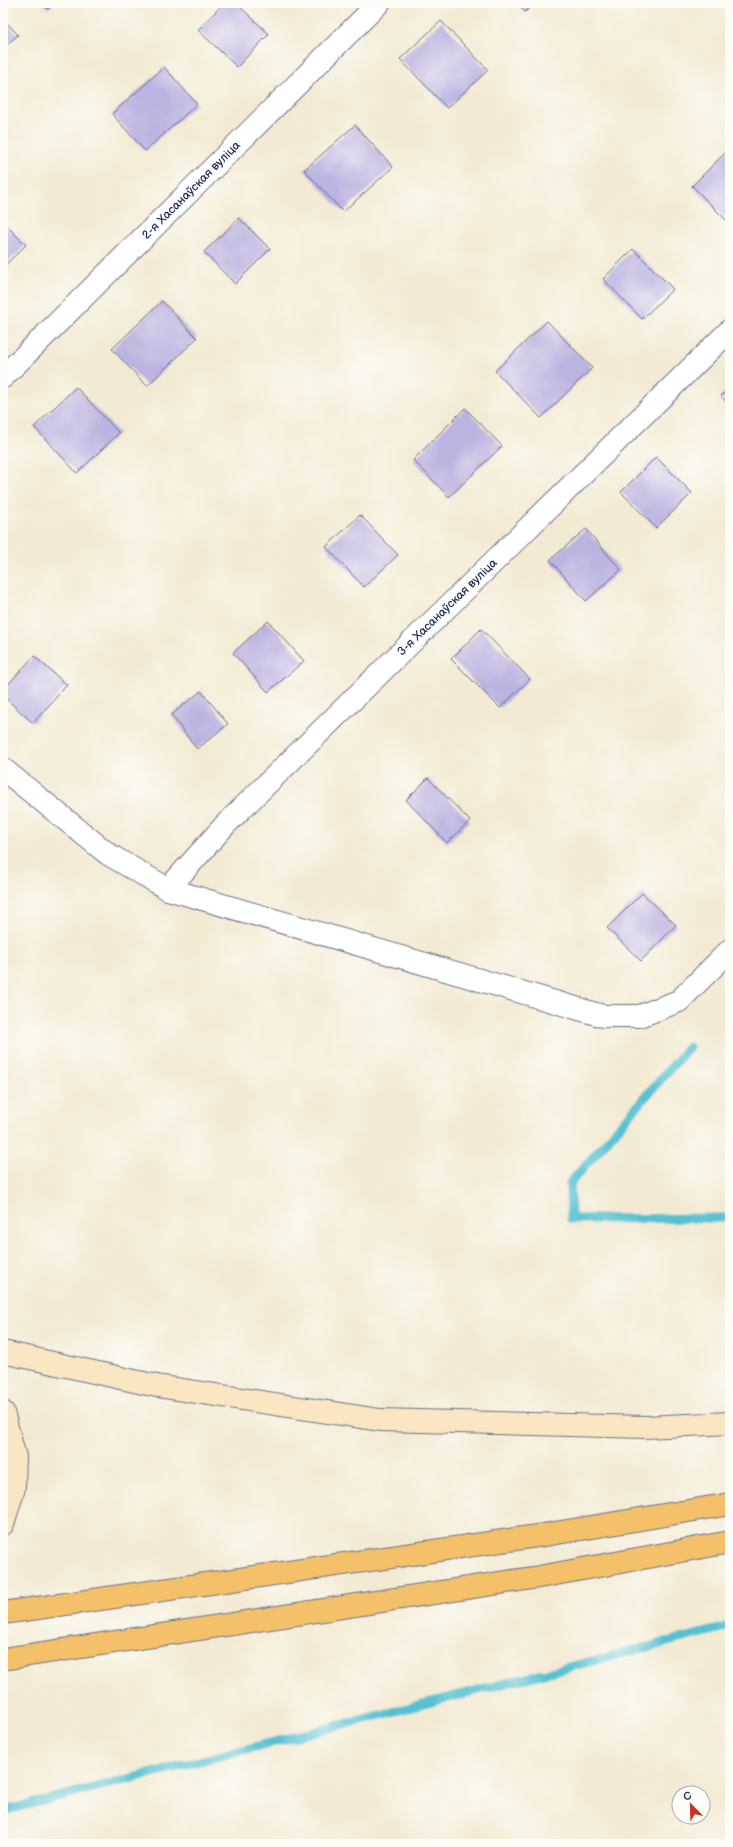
<svg xmlns="http://www.w3.org/2000/svg" width="733" height="1847" viewBox="0 0 733 1847" font-family="'Balsamiq Sans',sans-serif">
<style>
.lines{fill:none;stroke-linecap:round;stroke-linejoin:round}
.stream{stroke:#57c1d2;stroke-width:9}
.building{fill:#bbb3e0}
.street-casing{stroke:#677087;stroke-width:24}
.secondary-casing{stroke:#677087;stroke-width:24}
.highway-casing{stroke:#677087;stroke-width:24}
.street{stroke:#fff;stroke-width:22}
.secondary{stroke:#fbe6c3;stroke-width:22}
.highway{stroke:#f4c16a;stroke-width:22}
.labels{text-anchor:middle;stroke-width:3.5;stroke-linejoin:round;paint-order:stroke}
.street-label{font-size:12px;fill:#1b2f5e;stroke:#fdfcf7}
</style>
<rect width="100%" height="100%" fill="#fdfcf7"/>
<filter id="ink" filterUnits="userSpaceOnUse"><feTurbulence type="fractalNoise" baseFrequency=".025" numOctaves="2"/><feDisplacementMap in="SourceGraphic" scale="8" xChannelSelector="R" yChannelSelector="G"/><feConvolveMatrix kernelMatrix="1 2 1 2 8 2 1 2 1" color-interpolation-filters="sRGB"/></filter>
<filter id="wash" filterUnits="userSpaceOnUse"><feTurbulence type="fractalNoise" baseFrequency=".012" numOctaves="4" result="noise"/><feDisplacementMap in="SourceGraphic" scale="16" xChannelSelector="R" yChannelSelector="G"/><feGaussianBlur stdDeviation="0.9" result="paint"/><feColorMatrix in="noise" values="0 0 0 0 0 0 0 0 0 0 0 0 0 0 0 0 0 1.4 0 .05"/><feComposite in="paint" operator="in"/></filter>
<g filter="url(#wash)">
<rect width="100%" height="100%" fill="#f3ead3"/>
<g class="lines">
<g class="stream">
<polyline points="689,1047 570,1183 571,1219 730,1218"/>
<polyline points="3,1811 730,1626"/>
</g>
</g>
<g id="blocks">
<g class="building">
<polygon points="42,3 55,3 48,9"/>
<polygon points="224,3 236,3 269,34 237,67 198,30"/>
<polygon points="517,3 535,3 525,12"/>
<polygon points="3,19 18,35 3,48"/>
<polygon points="441,21 488,70 447,108 400,59"/>
<polygon points="164,67 197,104 145,151 112,114"/>
<polygon points="355,125 393,167 343,212 304,170"/>
<polygon points="729,149 730,150 730,224 692,186"/>
<polygon points="239,218 270,249 235,284 204,252"/>
<polygon points="3,222 26,245 3,267"/>
<polygon points="633,249 673,289 642,319 603,279"/>
<polygon points="162,301 197,338 147,386 112,349"/>
<polygon points="547,321 592,368 541,418 495,371"/>
<polygon points="76,387 119,433 77,473 34,427"/>
<polygon points="730,387 730,406 721,396"/>
<polygon points="465,408 502,446 449,497 413,460"/>
<polygon points="656,457 692,493 656,528 621,492"/>
<polygon points="360,515 398,555 364,587 326,547"/>
<polygon points="586,529 621,570 586,601 550,560"/>
<polygon points="268,621 304,661 268,692 233,653"/>
<polygon points="481,629 530,679 500,708 451,659"/>
<polygon points="34,656 67,685 33,723 3,696 3,690"/>
<polygon points="201,691 228,724 197,749 171,715"/>
<polygon points="428,778 470,821 447,843 406,800"/>
<polygon points="642,893 676,925 641,961 607,928"/>
</g>
</g>
</g>
<g filter="url(#ink)">
<use href="#blocks" fill-opacity="0" stroke="#677087" stroke-width="1"/>
<g class="lines">
<defs>
<g id="street">
<polyline points="3,377 379,3"/>
<polyline points="3,769 108,854 168,889 603,1016 640,1016 679,1001 730,950"/>
<polyline points="168,889 225,825 730,330"/>
</g>
<g id="secondary">
<polyline points="3,1352 157,1386 380,1420 645,1427 730,1423"/>
<polyline points="3,1412 15,1457 14,1488 3,1524"/>
</g>
<g id="highway">
<polyline points="3,1613 544,1535 730,1504"/>
<polyline points="3,1659 539,1577 730,1542"/>
</g>
</defs>
<use href="#street" class="street-casing"/>
<use href="#secondary" class="secondary-casing"/>
<use href="#highway" class="highway-casing"/>
<use href="#street" class="street"/>
<use href="#secondary" class="secondary"/>
<use href="#highway" class="highway"/>
</g>
</g>
<g class="labels">
<g class="street-label">
<text transform="translate(191 190) rotate(-45)" y="4">2-я Хасанаўская вуліца</text>
<text transform="translate(447 607) rotate(-44)" y="4">3-я Хасанаўская вуліца</text>
</g>
</g>
<rect width="733" height="1847" fill="none" stroke="#fdfcf7" stroke-width="16"/>
<g transform="translate(691 1805) rotate(337)"><circle r="19" fill="#fdfcf7" stroke="#a3aaba"/>
<path d="M0-3L7 15L0 10L-7 15Z" fill="#c8321e"/>
<text y="-6" font-size="11" font-weight="bold" text-anchor="middle" fill="#1b2f5e">С</text>
</g>
</svg>
